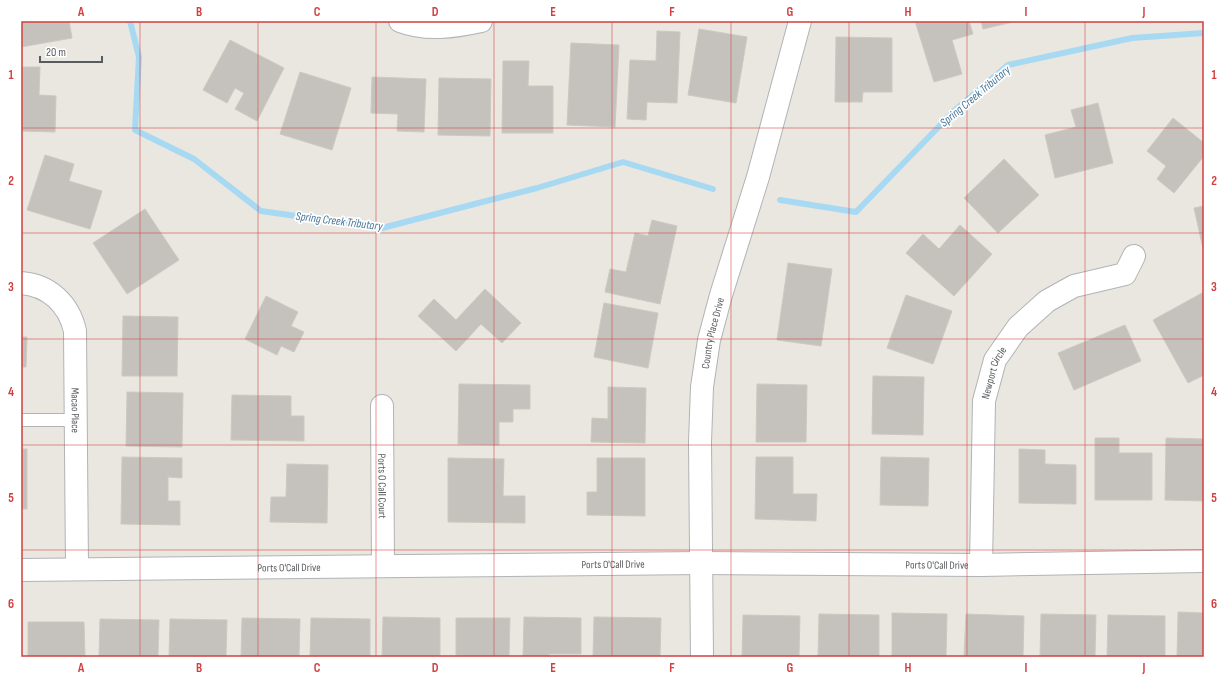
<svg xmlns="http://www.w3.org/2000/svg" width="1225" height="678" viewBox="0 0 1225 678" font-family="'Sofia Sans Condensed',sans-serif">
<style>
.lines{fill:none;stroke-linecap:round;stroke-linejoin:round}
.stream{stroke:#a7d9f3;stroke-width:6}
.building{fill:#c5c2bd;stroke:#cec8c0}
.service-casing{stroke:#b1b3b6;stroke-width:14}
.minor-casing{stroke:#b1b3b6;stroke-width:24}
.tertiary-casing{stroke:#b1b3b6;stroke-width:24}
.service{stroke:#fff;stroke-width:12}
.minor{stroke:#fff;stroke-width:22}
.tertiary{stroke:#fff;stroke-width:22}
.grid{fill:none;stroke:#d13f40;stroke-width:1;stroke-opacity:0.55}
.labels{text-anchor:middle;stroke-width:3.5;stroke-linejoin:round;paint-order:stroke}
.street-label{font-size:11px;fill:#595c5f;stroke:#fff}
.water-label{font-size:12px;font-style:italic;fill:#46769a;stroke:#fff}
.neatline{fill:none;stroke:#d13f40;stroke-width:1.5}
.grid-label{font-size:13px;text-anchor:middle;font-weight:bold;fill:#d13f40}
</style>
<rect width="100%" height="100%" fill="#eae7e0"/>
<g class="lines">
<g class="stream">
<polyline points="130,21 139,57 135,130 194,159 261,211 382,228 537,188 623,162 713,189"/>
<polyline points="780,200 856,212 954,111 1008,65 1132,38 1204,33"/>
</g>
</g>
<g class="building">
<polygon points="21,21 69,21 72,38 21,47"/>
<polygon points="915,21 969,21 973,34 952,40 962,74 934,82"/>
<polygon points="981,21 1017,21 983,29"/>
<polygon points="699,29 747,37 736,103 688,95"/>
<polygon points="657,31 680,32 677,103 647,102 646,120 627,119 630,60 656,61"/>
<polygon points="836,37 892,38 892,92 863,92 862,102 835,102"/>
<polygon points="230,40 284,68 257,121 235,109 244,93 235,88 227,103 203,90"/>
<polygon points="571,43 619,45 615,127 567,125"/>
<polygon points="503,61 529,61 528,86 553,86 553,133 502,133"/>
<polygon points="21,67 40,67 39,95 56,96 55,132 21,131"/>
<polygon points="300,72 351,88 332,150 280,134"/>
<polygon points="372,77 426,79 424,132 397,131 398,114 371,113"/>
<polygon points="439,78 491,79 490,136 438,135"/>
<polygon points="1098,103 1113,163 1055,178 1045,135 1076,127 1071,110"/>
<polygon points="1173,118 1204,143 1204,156 1174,193 1157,179 1166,166 1147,151"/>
<polygon points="45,155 74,164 69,181 102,191 90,229 27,210"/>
<polygon points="1004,159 1039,195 998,233 964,198"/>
<polygon points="1204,206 1204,253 1194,208"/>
<polygon points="145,209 179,260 127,294 93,243"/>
<polygon points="652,220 677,226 660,304 605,292 610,269 626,272 635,233 648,236"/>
<polygon points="960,225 992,254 954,296 906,253 923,234 939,249"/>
<polygon points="788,263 832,269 821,346 777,340"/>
<polygon points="485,289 521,323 502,343 481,324 456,351 418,316 434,299 456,320"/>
<polygon points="1204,292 1204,350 1202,351 1204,356 1204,375 1188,383 1153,320"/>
<polygon points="906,295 952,311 933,364 887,348"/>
<polygon points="266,296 298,312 291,326 304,332 294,352 281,346 277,355 245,339"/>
<polygon points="604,303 658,313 648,368 594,357"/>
<polygon points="123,316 178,317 177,376 122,376"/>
<polygon points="1125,325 1141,361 1074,390 1058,353"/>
<polygon points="21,337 27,337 26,367 21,367"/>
<polygon points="873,376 924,377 923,435 872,434"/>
<polygon points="459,384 530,385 530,409 513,409 513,422 499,422 499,445 458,444"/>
<polygon points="757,384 807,385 806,442 756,442"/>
<polygon points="608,387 646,388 645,443 591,442 592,418 608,419"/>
<polygon points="127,392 183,393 182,447 126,446"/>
<polygon points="232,395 291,396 291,416 304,416 304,441 231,440"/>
<polygon points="1095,438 1119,438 1119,453 1152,453 1152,500 1095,500"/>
<polygon points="1166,438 1204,439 1204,501 1165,500"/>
<rect x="21" y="449" width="6" height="60"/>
<polygon points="1019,449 1045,450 1045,464 1076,465 1076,504 1019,503"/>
<polygon points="122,457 182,458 182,478 168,477 168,501 180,501 180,525 121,524"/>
<polygon points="756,457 793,457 793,494 817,494 816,521 755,519"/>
<polygon points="881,457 929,458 928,506 880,505"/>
<polygon points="448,458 504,459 503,496 525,496 525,523 448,522"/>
<polygon points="597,458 645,458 645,516 587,515 587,492 597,492"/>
<polygon points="287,464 328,465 327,523 270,522 271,497 286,497"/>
<polygon points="1178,612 1204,613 1204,657 1177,657"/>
<polygon points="892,613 947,614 946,657 892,657"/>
<polygon points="819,614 879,615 879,657 818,657"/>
<polygon points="966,614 1024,616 1023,657 964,657"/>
<polygon points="1041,614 1096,615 1095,657 1040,657"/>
<polygon points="743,615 800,616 799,657 742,657"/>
<polygon points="1108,615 1165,616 1165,657 1107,657"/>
<polygon points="383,617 440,618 440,657 382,657"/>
<polygon points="524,617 581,618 581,654 549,654 549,657 523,657"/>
<polygon points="594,617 661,618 660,657 593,657"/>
<polygon points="242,618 300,619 299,657 241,657"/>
<polygon points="311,618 370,619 370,657 310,657"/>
<polygon points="456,618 510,618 509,657 456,655"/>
<polygon points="100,619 159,620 158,657 99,657"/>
<polygon points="170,619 227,620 226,656 169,657"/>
<polygon points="28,622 84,622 85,657 28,657"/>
</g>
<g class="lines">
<defs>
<polyline id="service" points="21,420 76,420"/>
<g id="minor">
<path d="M 400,21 C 426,31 454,27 481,21"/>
<path id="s1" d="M 21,283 C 49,285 69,304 75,331 L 77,568"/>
<path id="s2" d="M 382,406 L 383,566"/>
<path id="s3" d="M 981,565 L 984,401 L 995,360 L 1018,327 L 1047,301 L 1074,286 L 1125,274 L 1134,256"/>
<path id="s4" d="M 21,570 L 702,563 L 981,565 L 1204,561"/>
</g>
<g id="tertiary">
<path id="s5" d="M 702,657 L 700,442 L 702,387 L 709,340 L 721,295 L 758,177 L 800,21"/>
</g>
</defs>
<use href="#service" class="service-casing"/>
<use href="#minor" class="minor-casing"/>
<use href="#tertiary" class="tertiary-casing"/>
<use href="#service" class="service"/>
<use href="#minor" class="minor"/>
<use href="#tertiary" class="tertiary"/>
</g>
<path class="grid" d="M 140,21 L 140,657M 258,21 L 258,657M 376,21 L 376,657M 494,21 L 494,657M 612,21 L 612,657M 731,21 L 731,657M 849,21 L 849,657M 967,21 L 967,657M 1085,21 L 1085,657M 21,128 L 1204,128M 21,233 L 1204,233M 21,339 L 1204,339M 21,445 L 1204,445M 21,550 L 1204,550"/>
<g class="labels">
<g class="street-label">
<text dy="4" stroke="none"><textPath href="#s5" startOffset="325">Country Place Drive</textPath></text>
<text dy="4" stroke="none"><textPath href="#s3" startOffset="194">Newport Circle</textPath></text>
<text dy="4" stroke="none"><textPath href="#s1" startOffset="157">Macao Place</textPath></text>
<text dy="4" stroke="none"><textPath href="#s2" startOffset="80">Ports O Call Court</textPath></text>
<text dy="4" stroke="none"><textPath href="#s4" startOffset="592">Ports O'Call Drive</textPath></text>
<text dy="4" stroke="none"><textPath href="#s4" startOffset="916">Ports O'Call Drive</textPath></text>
<text dy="4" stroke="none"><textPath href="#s4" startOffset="268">Ports O'Call Drive</textPath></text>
</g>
<g class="water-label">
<text transform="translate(975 96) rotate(-40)" y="4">Spring Creek Tributary</text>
<text transform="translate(339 221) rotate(7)" y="4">Spring Creek Tributary</text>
</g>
</g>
<rect width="1225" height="678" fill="none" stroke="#ffffff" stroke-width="44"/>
<path d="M40 56v6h62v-6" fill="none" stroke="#595c5f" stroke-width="2"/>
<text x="46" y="56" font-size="12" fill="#595c5f" stroke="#ffffff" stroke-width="3" paint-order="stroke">20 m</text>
<rect x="22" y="22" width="1181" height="634" class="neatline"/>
<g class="grid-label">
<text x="81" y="16">A</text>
<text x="199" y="16">B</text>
<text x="317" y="16">C</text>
<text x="435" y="16">D</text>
<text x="553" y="16">E</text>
<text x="672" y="16">F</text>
<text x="790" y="16">G</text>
<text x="908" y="16">H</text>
<text x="1026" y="16">I</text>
<text x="1144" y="16">J</text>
<text x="11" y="79">1</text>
<text x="1214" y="79">1</text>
<text x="11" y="185">2</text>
<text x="1214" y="185">2</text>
<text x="11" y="291">3</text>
<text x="1214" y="291">3</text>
<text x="11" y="396">4</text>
<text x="1214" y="396">4</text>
<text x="11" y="502">5</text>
<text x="1214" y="502">5</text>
<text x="11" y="608">6</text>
<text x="1214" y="608">6</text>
<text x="81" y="672">A</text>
<text x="199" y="672">B</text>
<text x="317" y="672">C</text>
<text x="435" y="672">D</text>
<text x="553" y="672">E</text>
<text x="672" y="672">F</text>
<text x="790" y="672">G</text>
<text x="908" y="672">H</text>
<text x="1026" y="672">I</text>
<text x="1144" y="672">J</text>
</g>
</svg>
